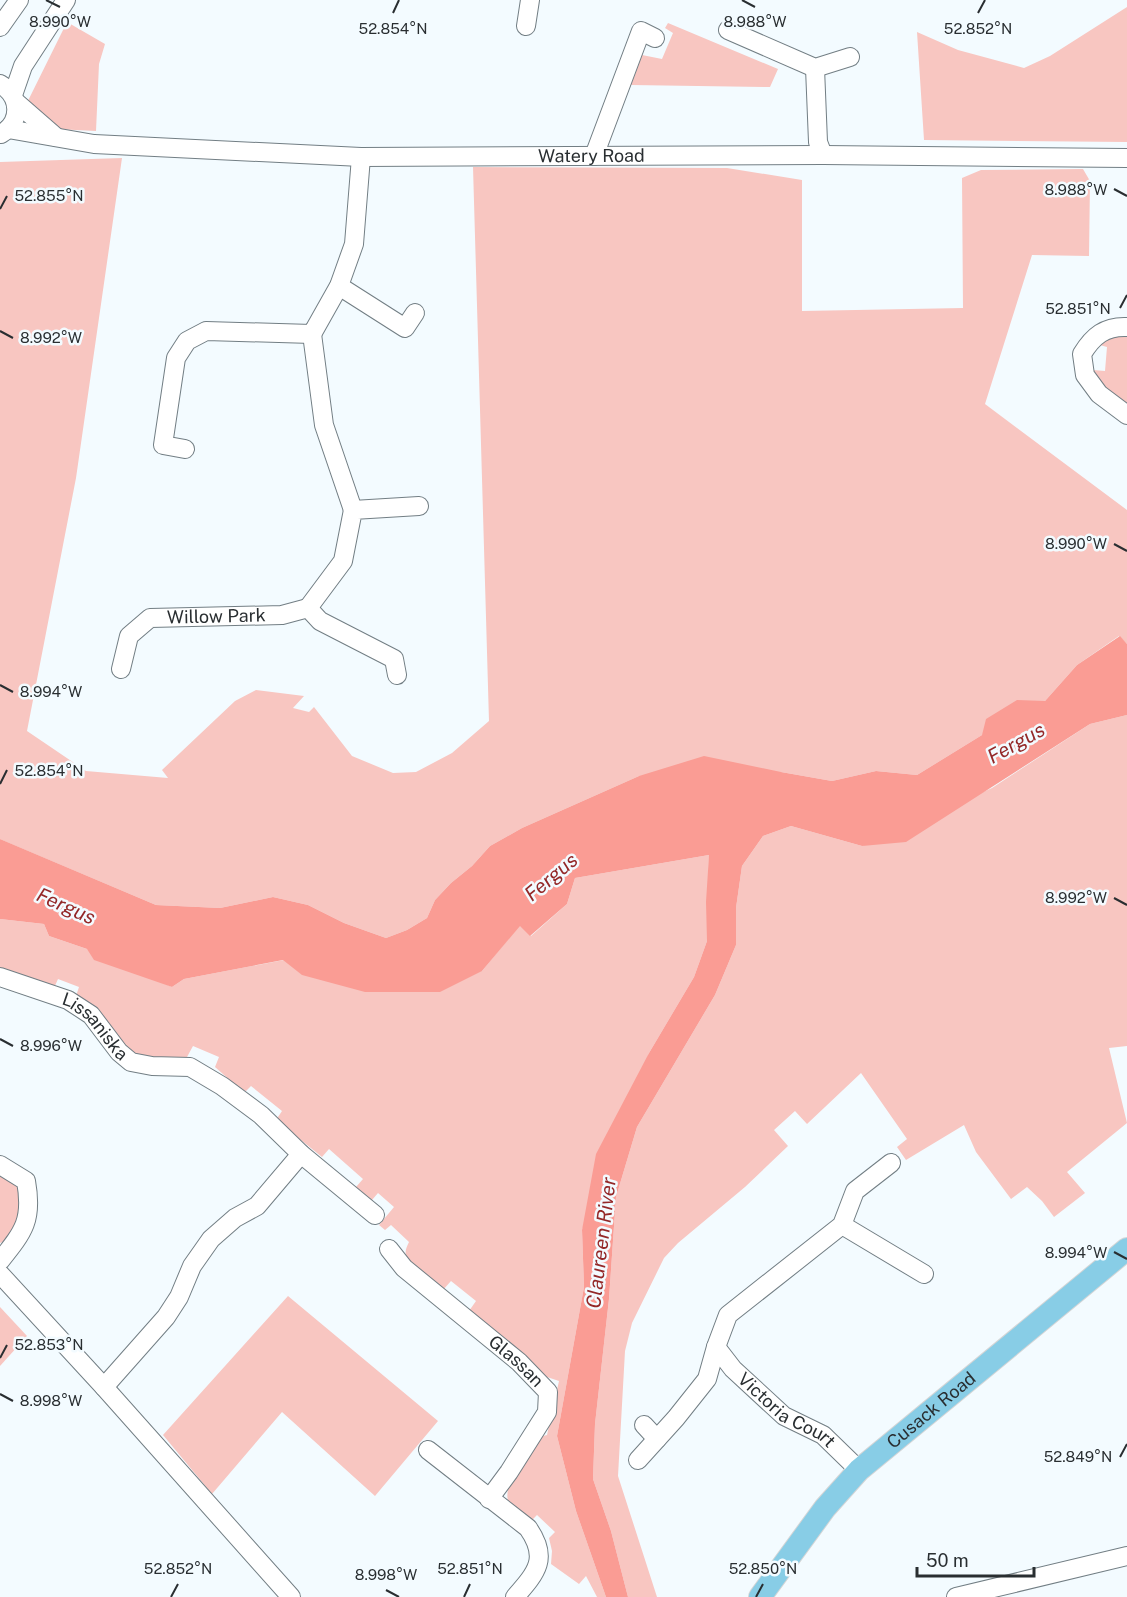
<svg xmlns="http://www.w3.org/2000/svg" width="1127" height="1597" viewBox="0 0 1127 1597" font-family="'Public Sans',sans-serif">
<style>
.green{fill:#f8c6c1}
.water{fill:#fa9c94}
.lines{fill:none;stroke-linecap:round;stroke-linejoin:round}
.minor-casing{stroke:#727e84;stroke-width:20}
.major-casing{stroke:#d4d5d6;stroke-width:24}
.minor{stroke:#fff;stroke-width:18}
.major{stroke:#88cde6;stroke-width:22}
.ticks{fill:none;stroke:#292e31;stroke-width:2}
.labels{text-anchor:middle;stroke-width:5;stroke-linejoin:round;paint-order:stroke}
.street-label{font-size:18px;fill:#292e31;stroke:#f3fbff}
.water-label{font-size:20px;font-style:italic;fill:#942828;stroke:#f3fbff}
.ticks-label{font-size:15px;text-anchor:middle;fill:#292e31;stroke:#f3fbff;stroke-width:5;stroke-linejoin:round;paint-order:stroke}
</style>
<rect width="100%" height="100%" fill="#f3fbff"/>
<g class="green">
<polygon points="1127,7 1127,142 924,140 917,32 958,50 1024,68 1050,56"/>
<polygon points="67,22 105,44 99,64 96,131 15,127"/>
<polygon points="668,23 778,69 770,87 631,85 642,55 662,59 673,33 665,28"/>
<polygon points="122,158 76,478 27,731 86,771 168,778 162,770 235,701 256,690 304,696 293,708 309,712 314,707 352,756 393,773 416,772 452,753 489,721 473,167 727,168 802,180 802,311 963,308 962,178 981,170 1083,169 1090,181 1089,256 1032,255 985,404 1127,510 1127,644 1119,636 1077,665 1045,701 982,735 917,775 876,771 832,781 781,772 639,776 522,828 490,846 472,866 451,883 435,900 427,918 407,930 386,938 344,923 308,905 273,897 220,908 156,905 2,840 0,839 0,162"/>
<path d="M 1127,335 L 1127,405 C 1112,395 1100,387 1093,370 L 1105,371 L 1107,347 L 1096,344 L 1103,337 Z"/>
<polygon points="1127,715 1127,1046 1109,1048 1127,1123 1067,1172 1085,1193 1054,1217 1042,1201 1027,1187 1011,1199 976,1152 964,1125 906,1160 897,1147 907,1139 861,1073 807,1124 795,1111 774,1130 788,1146 745,1187 678,1243 664,1258 632,1323 625,1351 618,1476 657,1597 628,1597 611,1531 593,1479 595,1424 609,1299 616,1197 637,1127 715,995 736,945 736,908 742,866 763,836 791,826 862,846 992,788 1090,724"/>
<path d="M 709,855 L 707,941 L 694,977 L 649,1053 L 582,1230 L 584,1287 L 557,1436 L 576,1511 L 606,1597 L 597,1597 L 586,1576 L 579,1584 L 551,1564 L 552,1551 L 549,1538 L 555,1532 L 537,1515 L 531,1521 C 524,1516 513,1510 509,1503 C 500,1486 530,1452 539,1437 L 547,1435 L 559,1381 L 547,1377 L 469,1311 L 476,1301 L 451,1281 L 443,1290 L 409,1262 C 404,1254 405,1250 409,1242 L 391,1225 L 385,1230 L 379,1225 L 394,1207 L 378,1193 L 372,1200 L 356,1187 L 363,1179 L 329,1149 L 322,1157 L 276,1120 L 282,1111 L 251,1086 L 246,1091 L 241,1090 L 215,1067 L 219,1057 L 193,1046 L 187,1057 L 147,1059 L 135,1057 L 76,996 L 79,987 L 58,979 L 54,988 L 0,970 L 0,919 L 44,924 L 49,936 L 87,949 L 172,987 L 184,979 L 284,960 L 303,975 L 482,971 L 520,925 L 531,936 L 567,904 L 575,878 Z"/>
<path d="M 0,1172 C 7,1175 10,1178 15,1184 C 31,1202 16,1221 8,1240 L 0,1243 Z"/>
<polygon points="288,1296 438,1421 375,1496 282,1412 212,1494 163,1435"/>
<polygon points="0,1307 27,1336 0,1366"/>
</g>
<polygon class="water" points="1120,636 1127,644 1127,715 1090,724 906,842 862,846 791,826 763,836 742,866 736,908 736,945 715,995 637,1127 616,1197 609,1299 595,1424 593,1479 611,1531 628,1597 606,1597 576,1511 557,1436 584,1287 582,1230 596,1154 649,1053 694,977 707,941 706,902 709,855 575,878 567,904 530,936 520,926 482,971 440,992 365,992 302,975 283,960 184,979 172,987 94,960 87,949 49,936 44,924 0,919 0,839 156,905 220,908 273,897 308,905 344,923 386,938 407,930 427,918 435,900 451,883 472,866 490,846 522,828 639,776 704,756 781,772 832,781 876,771 917,775 982,735 986,719 1017,700 1045,701 1077,665"/>
<g class="lines">
<defs>
<g id="minor">
<polyline points="526,26 530,0"/>
<polyline points="0,27 19,0"/>
<polyline points="728,30 815,68 850,57"/>
<polyline points="815,68 818,142 823,155"/>
<path d="M 0,84 C 21,96 22,122 1,134"/>
<polyline points="13,95 23,66 66,0"/>
<polyline points="17,103 56,137"/>
<path id="s1" d="M 8,129 L 94,144 L 361,157 L 823,155 L 1127,158"/>
<polyline points="594,156 641,31 655,38"/>
<polyline points="339,286 405,328 415,313"/>
<path d="M 1127,327 C 1105,326 1093,336 1082,354 L 1085,375 L 1099,394 L 1127,415"/>
<polyline points="312,334 324,425 353,510"/>
<polyline points="185,449 163,445 176,358 187,341 206,331 312,334 339,286 354,244 361,157"/>
<path id="s2" d="M 121,669 L 129,636 L 150,618 L 282,615 L 308,608"/>
<polyline points="397,675 394,659 320,621 308,608 343,561 353,510 419,506"/>
<path id="s3" d="M 0,977 L 68,1000 L 91,1015 L 119,1052 L 131,1062 L 152,1066 L 190,1067 L 222,1086 L 261,1115 L 301,1154 L 375,1215"/>
<path d="M 0,1165 L 26,1181 C 33,1220 24,1231 0,1261"/>
<polyline points="842,1225 924,1274"/>
<path id="s4" d="M 389,1249 L 404,1268 L 519,1362 L 548,1392 L 547,1412 L 509,1472 L 489,1499"/>
<polyline points="0,1274 104,1387 291,1597"/>
<path id="s5" d="M 716,1347 L 733,1369 L 784,1416 L 823,1435 L 859,1470"/>
<polyline points="104,1387 166,1317 179,1297 192,1266 211,1239 235,1218 257,1206 301,1154"/>
<polyline points="644,1425 657,1439"/>
<path d="M 428,1450 L 528,1528 C 549,1558 537,1572 515,1597"/>
<polyline points="638,1460 676,1418 707,1379 716,1347 728,1315 842,1225 855,1191 891,1163"/>
<polyline points="956,1597 1127,1556"/>
</g>
<g id="major">
<path id="s6" d="M 760,1597 L 825,1508 L 859,1470 L 1127,1249"/>
</g>
</defs>
<use href="#minor" class="minor-casing"/>
<use href="#major" class="major-casing"/>
<use href="#minor" class="minor"/>
<use href="#major" class="major"/>
</g>
<path class="ticks" d="M 46,0 L 60,7M 742,0 L 755,7M 393,13 L 399,0M 978,13 L 985,0M 1114,189 L 1127,196M 0,209 L 7,196M 1120,308 L 1127,295M 0,331 L 13,338M 1114,544 L 1127,551M 0,685 L 13,692M 0,784 L 7,770M 1114,898 L 1127,905M 0,1039 L 13,1046M 1114,1252 L 1127,1259M 0,1358 L 7,1345M 0,1394 L 13,1401M 1120,1457 L 1127,1444M 386,1590 L 399,1597M 171,1597 L 178,1584M 464,1597 L 470,1584M 756,1597 L 763,1584"/>
<g class="labels">
<g class="street-label">
<text dy="6" stroke="none"><textPath href="#s1" startOffset="585">Watery Road</textPath></text>
<text dy="6" stroke="none"><textPath href="#s2" startOffset="128">Willow Park</textPath></text>
<text dy="6" stroke="none"><textPath href="#s3" startOffset="110">Lissaniska</textPath></text>
<text dy="6" stroke="none"><textPath href="#s4" startOffset="170">Glassan</textPath></text>
<text dy="6" stroke="none"><textPath href="#s5" startOffset="96">Victoria Court</textPath></text>
<text dy="6" stroke="none"><textPath href="#s6" startOffset="255">Cusack Road</textPath></text>
</g>
<g class="water-label">
<text transform="translate(1016 743) rotate(-29)" y="7">Fergus</text>
<text transform="translate(551 877) rotate(-40)" y="7">Fergus</text>
<text transform="translate(66 906) rotate(24)" y="7">Fergus</text>
<text transform="translate(601 1243) rotate(-83)" y="7">Claureen River</text>
</g>
</g>
<g class="ticks-label">
<text x="60" y="27">8.990°W</text>
<text x="755" y="27">8.988°W</text>
<text x="393" y="34">52.854°N</text>
<text x="978" y="34">52.852°N</text>
<text x="1076" y="195">8.988°W</text>
<text x="49" y="201">52.855°N</text>
<text x="1078" y="314">52.851°N</text>
<text x="51" y="343">8.992°W</text>
<text x="1076" y="549">8.990°W</text>
<text x="51" y="697">8.994°W</text>
<text x="49" y="776">52.854°N</text>
<text x="1076" y="903">8.992°W</text>
<text x="51" y="1051">8.996°W</text>
<text x="1076" y="1258">8.994°W</text>
<text x="49" y="1350">52.853°N</text>
<text x="51" y="1406">8.998°W</text>
<text x="1078" y="1462">52.849°N</text>
<text x="178" y="1574">52.852°N</text>
<text x="470" y="1574">52.851°N</text>
<text x="763" y="1574">52.850°N</text>
<text x="386" y="1580">8.998°W</text>
</g>
<path d="M917 1567v9h117v-9" fill="none" stroke="#292e31" stroke-width="3"/>
<text x="926" y="1567" font-size="18" fill="#292e31" stroke="#f3fbff" stroke-width="4.5" paint-order="stroke">50 m</text>
</svg>
